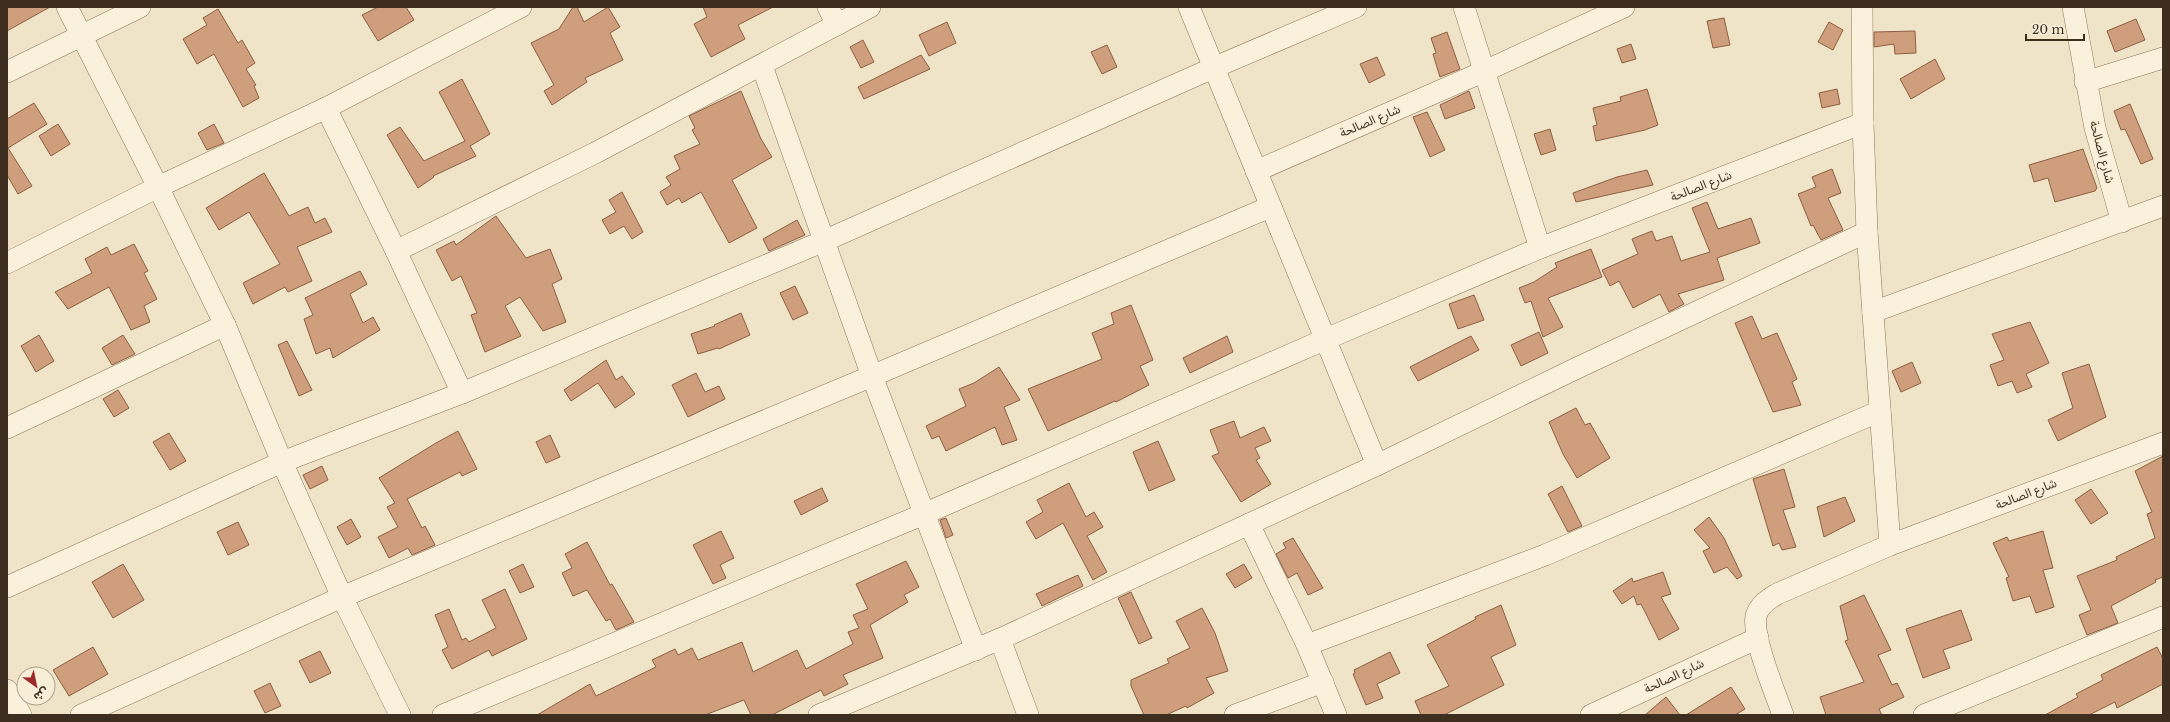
<svg xmlns="http://www.w3.org/2000/svg" width="2170" height="722" viewBox="0 0 2170 722" font-family="'Libre Baskerville','Noto Sans Arabic',serif">
<style>
.building{fill:#cf9f7d;stroke:#8d5f41}
.lines{fill:none;stroke-linecap:round;stroke-linejoin:round}
.minor-casing{stroke:#8d765c;stroke-width:22}
.minor{stroke:#faf1dc;stroke-width:21}
.labels{text-anchor:middle;stroke-width:3.5;stroke-linejoin:round;paint-order:stroke}
.street-label{font-size:12px;fill:#3d2e20;stroke:#f7eed8}
</style>
<rect width="100%" height="100%" fill="#f0e4c8"/>
<g class="building">
<polygon points="7,7 50,7 7,31"/>
<polygon points="378,7 406,7 414,20 378,41 362,15"/>
<polygon points="573,7 577,7 584,22 608,7 620,27 610,33 623,60 585,78 587,82 552,105 544,91 554,85 531,43 559,29"/>
<polygon points="703,7 773,7 738,25 745,39 711,57 694,24 707,17"/>
<polygon points="218,9 238,43 242,40 255,63 246,69 256,85 254,86 259,98 243,107 214,54 197,64 183,39 207,25 203,18"/>
<polygon points="1724,18 1730,45 1713,48 1707,21"/>
<polygon points="2136,19 2145,40 2115,52 2107,31"/>
<polygon points="947,22 956,43 929,56 919,35"/>
<polygon points="1829,22 1843,30 1833,50 1818,42"/>
<polygon points="1915,31 1916,53 1895,54 1894,44 1874,47 1874,32"/>
<polygon points="1447,32 1460,69 1440,77 1433,54 1436,53 1431,38"/>
<polygon points="863,40 874,62 861,68 850,47"/>
<polygon points="1631,44 1636,59 1622,63 1617,49"/>
<polygon points="1107,45 1117,67 1102,74 1091,52"/>
<polygon points="921,55 930,69 864,99 858,87"/>
<polygon points="1377,57 1385,75 1369,83 1360,64"/>
<polygon points="1935,59 1945,79 1911,99 1900,79"/>
<polygon points="462,79 490,134 470,146 476,156 433,176 434,177 418,188 387,135 400,127 424,161 465,141 439,92"/>
<polygon points="1647,89 1658,125 1645,130 1596,141 1593,126 1597,125 1593,108 1621,101 1620,97"/>
<polygon points="1837,89 1840,104 1822,108 1819,93"/>
<polygon points="741,91 761,139 772,157 732,180 757,228 729,243 701,192 682,203 679,198 667,205 660,192 671,185 666,177 680,169 674,156 700,144 692,130 695,128 689,116"/>
<polygon points="1469,91 1475,108 1445,119 1440,105"/>
<polygon points="34,103 47,124 8,148 32,186 18,194 7,175 7,119"/>
<polygon points="2130,104 2153,159 2141,164 2125,129 2121,130 2114,111"/>
<polygon points="1427,112 1445,150 1430,157 1413,117"/>
<polygon points="58,124 70,144 51,156 39,136"/>
<polygon points="214,124 224,143 207,150 198,133"/>
<polygon points="1550,129 1556,150 1541,155 1534,134"/>
<polygon points="2083,149 2097,188 2095,191 2055,202 2048,178 2034,182 2029,165"/>
<polygon points="1832,169 1841,193 1828,198 1843,230 1821,240 1813,225 1811,226 1798,194 1816,187 1812,177"/>
<polygon points="1647,170 1653,185 1576,202 1573,193 1617,177"/>
<polygon points="264,173 289,216 308,207 315,223 325,218 332,232 297,247 312,281 288,292 285,287 253,304 243,283 280,264 249,212 219,230 206,208"/>
<polygon points="622,192 643,232 632,239 624,226 610,234 602,220 616,212 609,200"/>
<polygon points="1707,202 1718,229 1751,218 1760,243 1717,258 1724,280 1678,294 1684,304 1669,312 1660,294 1633,308 1619,281 1610,286 1602,270 1638,254 1632,239 1652,231 1656,241 1672,236 1681,261 1710,252 1692,208"/>
<polygon points="496,216 526,258 550,249 562,279 552,284 566,322 543,331 520,297 505,306 521,336 485,352 471,315 477,313 461,276 452,281 436,250 454,241 456,245"/>
<polygon points="797,220 805,235 769,251 763,239"/>
<polygon points="134,244 148,271 144,273 157,299 144,306 150,322 131,330 109,287 68,309 55,292 92,273 85,259 107,247 111,255"/>
<polygon points="1591,249 1602,277 1548,298 1563,327 1543,337 1531,301 1525,303 1519,288 1534,282 1557,267 1555,263"/>
<polygon points="360,271 367,284 350,294 363,323 373,317 380,330 333,358 330,348 316,354 304,319 313,315 305,298"/>
<polygon points="795,286 808,313 793,320 780,293"/>
<polygon points="1474,295 1484,320 1458,329 1449,304"/>
<polygon points="1131,305 1153,360 1140,366 1149,385 1116,402 1115,401 1048,431 1028,389 1102,359 1092,333 1114,324 1111,313"/>
<polygon points="741,313 750,335 719,349 718,348 698,354 691,334 715,326 714,325"/>
<polygon points="1752,316 1762,339 1777,333 1797,379 1792,382 1801,405 1773,412 1735,323"/>
<polygon points="2030,322 2049,363 2026,374 2032,387 2017,393 2012,381 1998,386 1990,365 2004,360 1992,334"/>
<polygon points="1539,332 1548,353 1521,366 1511,345"/>
<polygon points="39,335 54,361 36,372 21,346"/>
<polygon points="123,335 135,354 112,365 102,348"/>
<polygon points="1227,336 1233,352 1190,373 1183,358"/>
<polygon points="1471,336 1479,350 1418,381 1410,367"/>
<polygon points="287,341 312,390 299,396 278,345"/>
<polygon points="606,360 616,380 622,376 635,394 615,408 598,383 571,401 564,390"/>
<polygon points="1912,362 1921,383 1901,392 1892,371"/>
<polygon points="2089,364 2106,417 2058,441 2048,420 2073,408 2062,373"/>
<polygon points="999,367 1020,400 1004,407 1017,440 1002,445 995,427 946,451 939,436 932,439 926,426 966,406 959,389 974,383"/>
<polygon points="696,373 705,392 719,386 725,399 688,417 672,385"/>
<polygon points="118,390 129,408 114,417 103,399"/>
<polygon points="1576,408 1585,425 1590,423 1610,458 1577,478 1563,454 1549,422"/>
<polygon points="1234,421 1240,438 1264,427 1271,441 1255,448 1260,458 1256,460 1271,484 1241,502 1212,456 1219,453 1210,430"/>
<polygon points="458,431 477,469 462,476 460,472 407,499 422,528 425,526 435,545 412,555 408,548 389,558 378,537 398,527 387,507 395,503 379,478 436,443"/>
<polygon points="169,433 186,461 170,470 153,442"/>
<polygon points="550,435 560,457 546,463 536,442"/>
<polygon points="1158,441 1175,480 1149,491 1133,452"/>
<polygon points="2163,456 2163,577 2155,580 2156,582 2111,606 2118,623 2087,635 2079,615 2091,610 2077,576 2117,560 2116,557 2155,538 2147,514 2152,512 2135,471"/>
<polygon points="322,466 328,480 310,489 303,475"/>
<polygon points="1784,469 1795,507 1783,510 1796,547 1782,550 1779,543 1773,546 1753,479"/>
<polygon points="1069,483 1086,517 1094,512 1103,527 1087,536 1107,572 1093,580 1063,523 1036,539 1026,522 1043,512 1037,500"/>
<polygon points="1562,486 1582,526 1568,532 1548,494"/>
<polygon points="822,488 828,501 801,515 794,501"/>
<polygon points="2091,489 2108,513 2091,524 2075,500"/>
<polygon points="1845,497 1855,521 1824,537 1817,507"/>
<polygon points="1709,517 1724,538 1742,576 1737,579 1727,567 1714,573 1703,551 1710,548 1694,530"/>
<polygon points="946,518 953,535 946,538 940,520"/>
<polygon points="351,519 361,537 347,545 337,527"/>
<polygon points="238,522 249,545 228,555 217,532"/>
<polygon points="721,531 734,558 720,565 726,578 713,584 693,545"/>
<polygon points="2043,531 2053,568 2043,570 2054,607 2036,613 2030,596 2013,601 2006,578 2009,577 1993,543 2007,537 2009,541"/>
<polygon points="1293,538 1323,588 1308,595 1297,573 1288,578 1276,554 1286,548 1283,543"/>
<polygon points="587,542 610,585 612,584 634,622 616,630 610,619 606,621 587,590 573,596 562,573 572,568 565,554"/>
<polygon points="906,561 919,587 904,595 908,602 870,625 883,658 843,675 848,684 824,696 821,690 772,715 751,715 744,700 705,715 537,715 590,684 596,696 656,667 652,660 675,649 678,655 692,648 698,660 742,642 753,672 797,650 806,669 853,644 848,632 859,628 853,615 868,609 856,584"/>
<polygon points="123,564 144,600 113,618 92,582"/>
<polygon points="523,564 534,587 520,593 509,571"/>
<polygon points="1244,564 1252,578 1235,588 1226,574"/>
<polygon points="1663,572 1671,594 1661,597 1679,629 1659,640 1641,604 1637,605 1634,596 1622,604 1613,591 1632,578 1633,582"/>
<polygon points="1078,575 1083,586 1042,606 1036,594"/>
<polygon points="505,589 527,639 492,656 489,650 452,669 442,650 448,647 435,615 449,609 462,640 466,638 469,642 496,628 482,600"/>
<polygon points="1131,592 1152,638 1139,644 1118,598"/>
<polygon points="1864,595 1891,650 1878,655 1892,685 1897,683 1904,697 1879,709 1882,715 1826,715 1820,697 1864,682 1845,641 1848,640 1840,606"/>
<polygon points="1501,605 1516,645 1491,657 1504,685 1444,715 1421,715 1415,701 1449,686 1427,645 1476,619 1475,617"/>
<polygon points="1202,608 1215,633 1228,671 1206,678 1214,693 1187,708 1186,706 1166,715 1144,715 1131,686 1131,680 1169,663 1167,659 1190,648 1176,621"/>
<polygon points="1961,610 1972,640 1943,650 1950,668 1923,678 1906,629"/>
<polygon points="93,647 108,674 69,696 53,670"/>
<polygon points="2157,647 2163,659 2163,684 2117,708 2115,702 2089,715 2045,715 2078,697 2076,694 2103,680 2101,675"/>
<polygon points="320,651 331,673 310,683 299,661"/>
<polygon points="1390,652 1400,673 1377,684 1383,698 1366,705 1353,674 1355,673 1354,670"/>
<polygon points="270,683 281,706 265,713 254,691"/>
<polygon points="1731,687 1745,709 1735,715 1686,715"/>
<polygon points="1666,697 1680,715 1645,715"/>
</g>
<g class="lines">
<defs>
<g id="minor">
<polyline points="67,7 158,187 225,325 282,462 342,597 400,715"/>
<polyline points="828,7 837,25"/>
<polyline points="1189,7 1377,465"/>
<polyline points="1464,7 1540,248"/>
<polyline points="1862,7 1863,123 1867,232 1890,545"/>
<polyline points="2073,7 2095,128 2122,222"/>
<polyline points="762,66 872,376 976,650"/>
<polyline points="7,72 140,7"/>
<polyline points="2085,82 2163,58"/>
<polyline points="326,108 396,251 462,393"/>
<polyline points="1256,171 1485,71 1624,7"/>
<polyline points="396,251 595,153 870,7"/>
<polyline points="7,263 158,187 326,108 521,7"/>
<polyline points="1873,312 2163,206"/>
<polyline points="7,428 225,325"/>
<polyline points="1249,524 1307,645 1336,715"/>
<polyline points="7,587 282,462 462,393 824,241 1213,68 1356,7"/>
<polyline points="1000,639 1028,715"/>
<polyline points="1307,645 1545,555 1880,411"/>
<polyline points="7,690 21,715"/>
<polyline points="81,715 342,597 872,376 1270,207"/>
<polyline points="443,715 924,514 1326,339 1540,248 1863,123"/>
<polyline points="819,715 1000,639 1377,465 1577,368 1867,232"/>
<polyline points="1235,715 1323,682"/>
<polyline points="1591,715 1758,638"/>
<path d="M 1783,715 C 1775,692 1752,638 1756,616 C 1759,605 1769,599 1777,594 L 1890,545 L 2163,443"/>
<polyline points="1924,715 2163,617"/>
</g>
</defs>
<use href="#minor" class="minor-casing"/>
<use href="#minor" class="minor"/>
</g>
<g class="labels">
<g class="street-label">
<text transform="translate(1370 121) rotate(-23)" y="4">شارع الصالحة</text>
<text transform="translate(2102 152) rotate(75)" y="4">شارع الصالحة</text>
<text transform="translate(1701 186) rotate(-21)" y="4">شارع الصالحة</text>
<text transform="translate(2026 494) rotate(-21)" y="4">شارع الصالحة</text>
<text transform="translate(1674 676) rotate(-25)" y="4">شارع الصالحة</text>
</g>
</g>
<rect width="2170" height="722" fill="none" stroke="#3d2e20" stroke-width="16"/>
<g transform="translate(36 686) rotate(147)"><circle r="19" fill="#f7eed8" stroke="#ada18e"/>
<path d="M0-3L7 15L0 10L-7 15Z" fill="#9e2a2b"/>
<text y="-6" font-size="11" font-weight="bold" text-anchor="middle" fill="#3d2e20">ش</text>
</g>
<path d="M2026 34v6h58v-6" fill="none" stroke="#3d2e20" stroke-width="2"/>
<text x="2032" y="34" font-size="12" fill="#3d2e20" stroke="#f7eed8" stroke-width="3" paint-order="stroke">20 m</text>
</svg>
